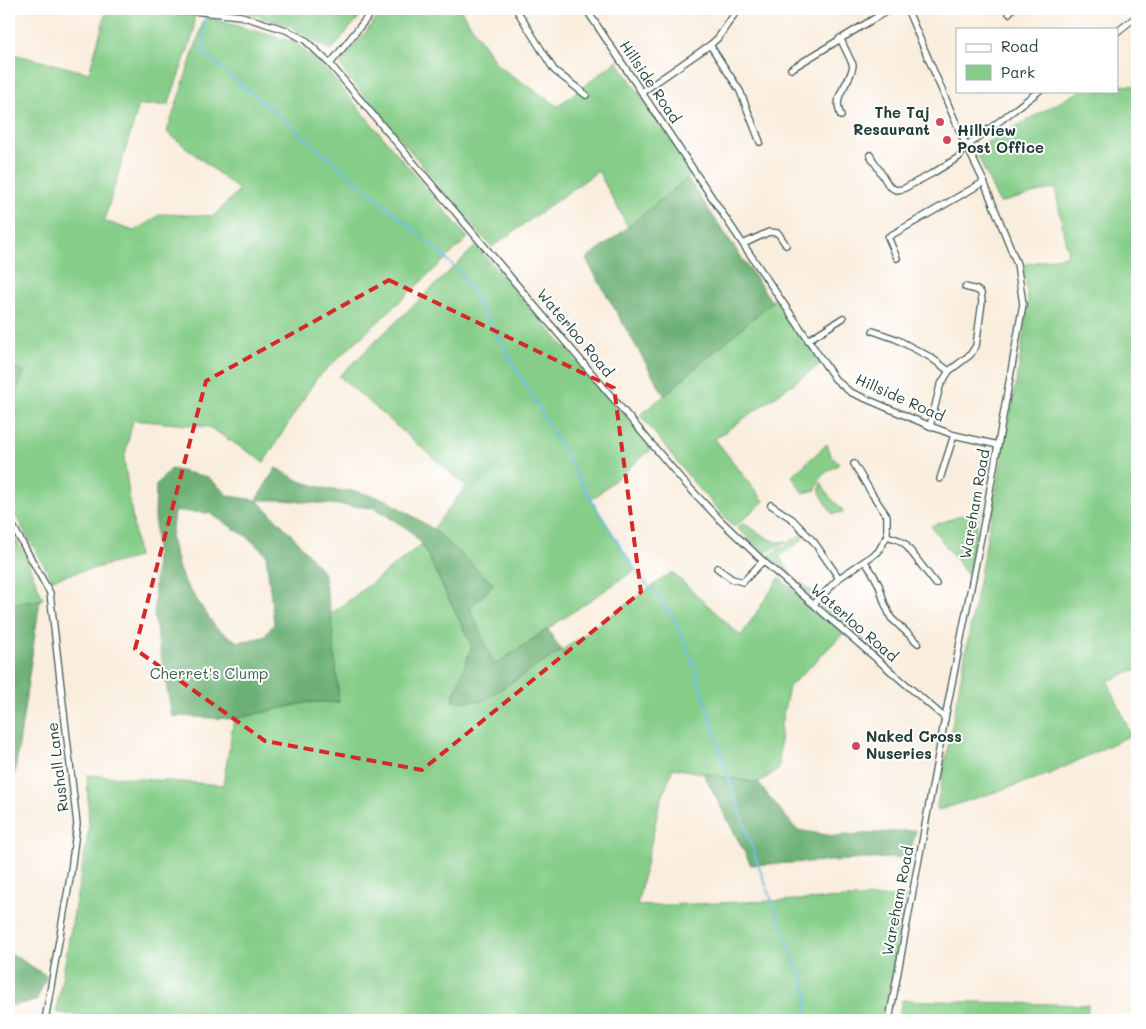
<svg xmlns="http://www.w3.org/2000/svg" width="1146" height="1029" viewBox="0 0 1146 1029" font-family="Mali,sans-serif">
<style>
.green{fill:#85cd88;stroke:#52855e}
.forest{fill:#6cb074;stroke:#467654;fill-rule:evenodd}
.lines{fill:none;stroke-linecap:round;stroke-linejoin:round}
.stream{stroke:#71bcea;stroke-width:2}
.minor-casing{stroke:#40574d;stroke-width:8}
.minor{stroke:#fff;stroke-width:5.5}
.marked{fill:none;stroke:#d62828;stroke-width:4;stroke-dasharray:10 6;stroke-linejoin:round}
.poi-dot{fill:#d1495b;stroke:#fff;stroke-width:2}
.labels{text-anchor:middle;stroke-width:4;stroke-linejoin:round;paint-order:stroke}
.street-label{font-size:15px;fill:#1f3d34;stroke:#fff}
.poi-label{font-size:15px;font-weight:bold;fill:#1f3d34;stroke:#fff;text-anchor:start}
.park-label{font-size:15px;fill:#386149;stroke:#fff}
</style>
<rect width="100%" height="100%" fill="#fff"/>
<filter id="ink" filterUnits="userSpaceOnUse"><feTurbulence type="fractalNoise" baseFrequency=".02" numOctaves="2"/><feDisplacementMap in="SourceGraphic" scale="10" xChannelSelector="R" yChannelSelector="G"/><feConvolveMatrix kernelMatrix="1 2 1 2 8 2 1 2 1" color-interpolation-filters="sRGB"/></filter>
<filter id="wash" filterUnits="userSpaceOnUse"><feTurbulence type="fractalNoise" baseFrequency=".0096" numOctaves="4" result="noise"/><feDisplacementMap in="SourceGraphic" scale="20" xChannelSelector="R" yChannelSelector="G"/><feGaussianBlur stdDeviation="1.12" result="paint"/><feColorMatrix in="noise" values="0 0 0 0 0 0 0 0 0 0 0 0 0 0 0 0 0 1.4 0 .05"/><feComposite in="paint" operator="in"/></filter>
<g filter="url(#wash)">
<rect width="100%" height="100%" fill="#f9eddd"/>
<g class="green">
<polygon points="107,9 136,9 194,16 194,32 168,105 139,105 104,221 134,231 161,214 214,216 239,190 167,132 205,17 295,42 329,73 468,238 316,379 264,462 209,427 133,420 124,459 138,557 52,579 11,508 9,507 9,413 24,372 9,365 9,53 89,73"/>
<polygon points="236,9 366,9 331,51 288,25 244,12"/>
<polygon points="384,9 460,9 498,66 558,106 617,61 693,173 628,227 598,171 492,247 463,216 396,133 346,75 340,63"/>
<polygon points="1117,85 1137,86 1137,669 1108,681 1131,735 1050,774 936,811 1019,367 1028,300 1023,265 1068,255 1055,188 999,203 975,149 1080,91 1117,91"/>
<polygon points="476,246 653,448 591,500 635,570 494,665 470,608 494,585 433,529 466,486 339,376"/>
<polygon points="776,297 821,364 715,439 764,501 734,527 695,484 640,415 665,395"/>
<path d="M 827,444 L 831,455 L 839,464 C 827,472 819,474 816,490 L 803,493 L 792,476 Z"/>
<path d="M 821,482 L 829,496 L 842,509 L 843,512 L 833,514 C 829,511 829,507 826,503 C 821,495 818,492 821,482 Z"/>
<polygon points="980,509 968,576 931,526"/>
<polygon points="743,523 769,539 778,542 787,541 765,553 737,528"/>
<polygon points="9,527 26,558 43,599 9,605"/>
<polygon points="801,535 803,539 779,557 792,575 779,566 768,556"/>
<polygon points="422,544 472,646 452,700 482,701 561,651 672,572 741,636 779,578 844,633 789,687 781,724 779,769 758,783 673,768 659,806 637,906 906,896 883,1020 106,1020 56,1012 89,829 87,775 223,785 234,719 309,702 339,702 331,614"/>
<polygon points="765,557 778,568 818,595 812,597 808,596 763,558"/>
<polygon points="823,599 859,636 884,658 883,659 823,609 821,605"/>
<polygon points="902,1000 1088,1005 1087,1020 898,1020"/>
</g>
<g class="forest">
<polygon points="687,178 772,302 664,395 586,259 628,227"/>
<polygon points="9,365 24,372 9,413"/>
<path d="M 276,468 L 302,482 L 332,490 L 355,491 L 387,500 L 433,529 L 494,585 L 470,608 L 494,665 L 548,629 L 561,651 L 482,701 L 452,701 L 472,646 L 422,544 L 408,529 L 374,508 L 282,500 L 257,500 L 292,535 L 323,572 L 331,614 L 339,702 L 309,702 L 234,719 L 172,716 L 154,617 L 156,548 L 155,515 L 156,485 L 171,469 L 208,477 L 229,496 L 256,500 ZM 174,511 L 209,513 L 246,536 L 266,554 L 274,624 L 264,637 L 238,642 L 216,628 L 184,581 L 179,569 L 171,539 Z"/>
<polygon points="40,600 9,813 9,605"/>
<polygon points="703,773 758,783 797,830 834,836 916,830 909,857 751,865"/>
<polygon points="9,952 47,976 36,1001 9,1006"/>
</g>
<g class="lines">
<polyline class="stream" points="205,14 204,53 424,238 461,273 591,499 640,577 657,596 663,605 666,606 666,610 673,616 695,668 731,785 756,859 808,995 806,1020"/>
</g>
</g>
<g filter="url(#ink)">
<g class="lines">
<defs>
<g id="minor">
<polyline points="173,9 241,16 286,30 305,40 330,64 683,481 721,521 763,561 945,718"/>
<polyline points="516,9 554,70 586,95"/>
<polyline points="586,9 743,244 835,379 850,392 930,426 954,435 998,445"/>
<polyline points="1009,13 1012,9"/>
<polyline points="1117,32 1137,16"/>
<path d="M 840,38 L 853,65 C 851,85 831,93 841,116"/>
<polyline points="710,45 740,91 760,142"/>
<polyline points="330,64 374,9"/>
<polyline points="791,69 890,9"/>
<polyline points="642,92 710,45 718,38 738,9"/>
<polyline points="870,155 889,186 896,190 903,189 933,173 959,157 967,146 1039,91"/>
<polyline points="743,244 769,232 778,233 786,245"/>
<polyline points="897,258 888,237 984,182"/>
<polyline points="873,331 896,339 930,357 949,371"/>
<polyline points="808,340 843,318"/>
<polyline points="930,426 940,386 949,371 970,355 976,346 982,302 981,293 977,290 965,287"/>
<polyline points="940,479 954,435"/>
<polyline points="771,505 792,519 814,542 839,578"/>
<polyline points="9,519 50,593 77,824 70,878 45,1020"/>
<polyline points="887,536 899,540 905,544 936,584"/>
<polyline points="865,562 872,572 879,585 884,602 891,618 918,643"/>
<polyline points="717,568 732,579 743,582 763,561"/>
<polyline points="814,604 839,578 878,552 887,536 887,516 872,494 854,464"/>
<polyline points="889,1020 945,718 986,512 1023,304 1017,264 984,182 960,132 907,9"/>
</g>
</defs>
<use href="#minor" class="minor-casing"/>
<use href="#minor" class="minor"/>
</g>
</g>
<path class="marked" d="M 389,280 L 614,388 L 641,592 L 422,770 L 265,741 L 135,649 L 206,381 Z"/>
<g class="poi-dot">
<circle cx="940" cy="122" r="5"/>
<circle cx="947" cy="140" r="5"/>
<circle cx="856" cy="746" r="5"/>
</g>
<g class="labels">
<g class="street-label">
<text transform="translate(650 82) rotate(56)" y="5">Hillside Road</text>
<text transform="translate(575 333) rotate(50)" y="5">Waterloo Road</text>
<text transform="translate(900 398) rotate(24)" y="5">Hillside Road</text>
<text transform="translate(975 504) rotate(-80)" y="5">Wareham Road</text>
<text transform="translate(854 623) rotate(41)" y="5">Waterloo Road</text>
<text transform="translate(58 767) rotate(-97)" y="5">Rushall Lane</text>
<text transform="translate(898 901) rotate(-79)" y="5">Wareham Road</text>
</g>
<g class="poi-label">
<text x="930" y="118" text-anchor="end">The Taj<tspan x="930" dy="17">Resaurant</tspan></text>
<text x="957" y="136">Hillview<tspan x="957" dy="17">Post Office</tspan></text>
<text x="866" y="742">Naked Cross<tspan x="866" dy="17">Nuseries</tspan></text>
</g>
<g class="park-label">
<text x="209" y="679">Cherret's Clump</text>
</g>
</g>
<rect width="1146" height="1029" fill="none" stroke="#fff" stroke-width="30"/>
<rect x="956" y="28" width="162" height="65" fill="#ffffff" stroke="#a5b1ae"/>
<rect x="966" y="44" width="25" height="8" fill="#ffffff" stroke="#a5b1ae"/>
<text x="1001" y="52" font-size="15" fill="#1f3d34">Road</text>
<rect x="966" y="65" width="25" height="15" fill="#85cd88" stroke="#a5b1ae"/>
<text x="1001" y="78" font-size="15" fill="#1f3d34">Park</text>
</svg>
